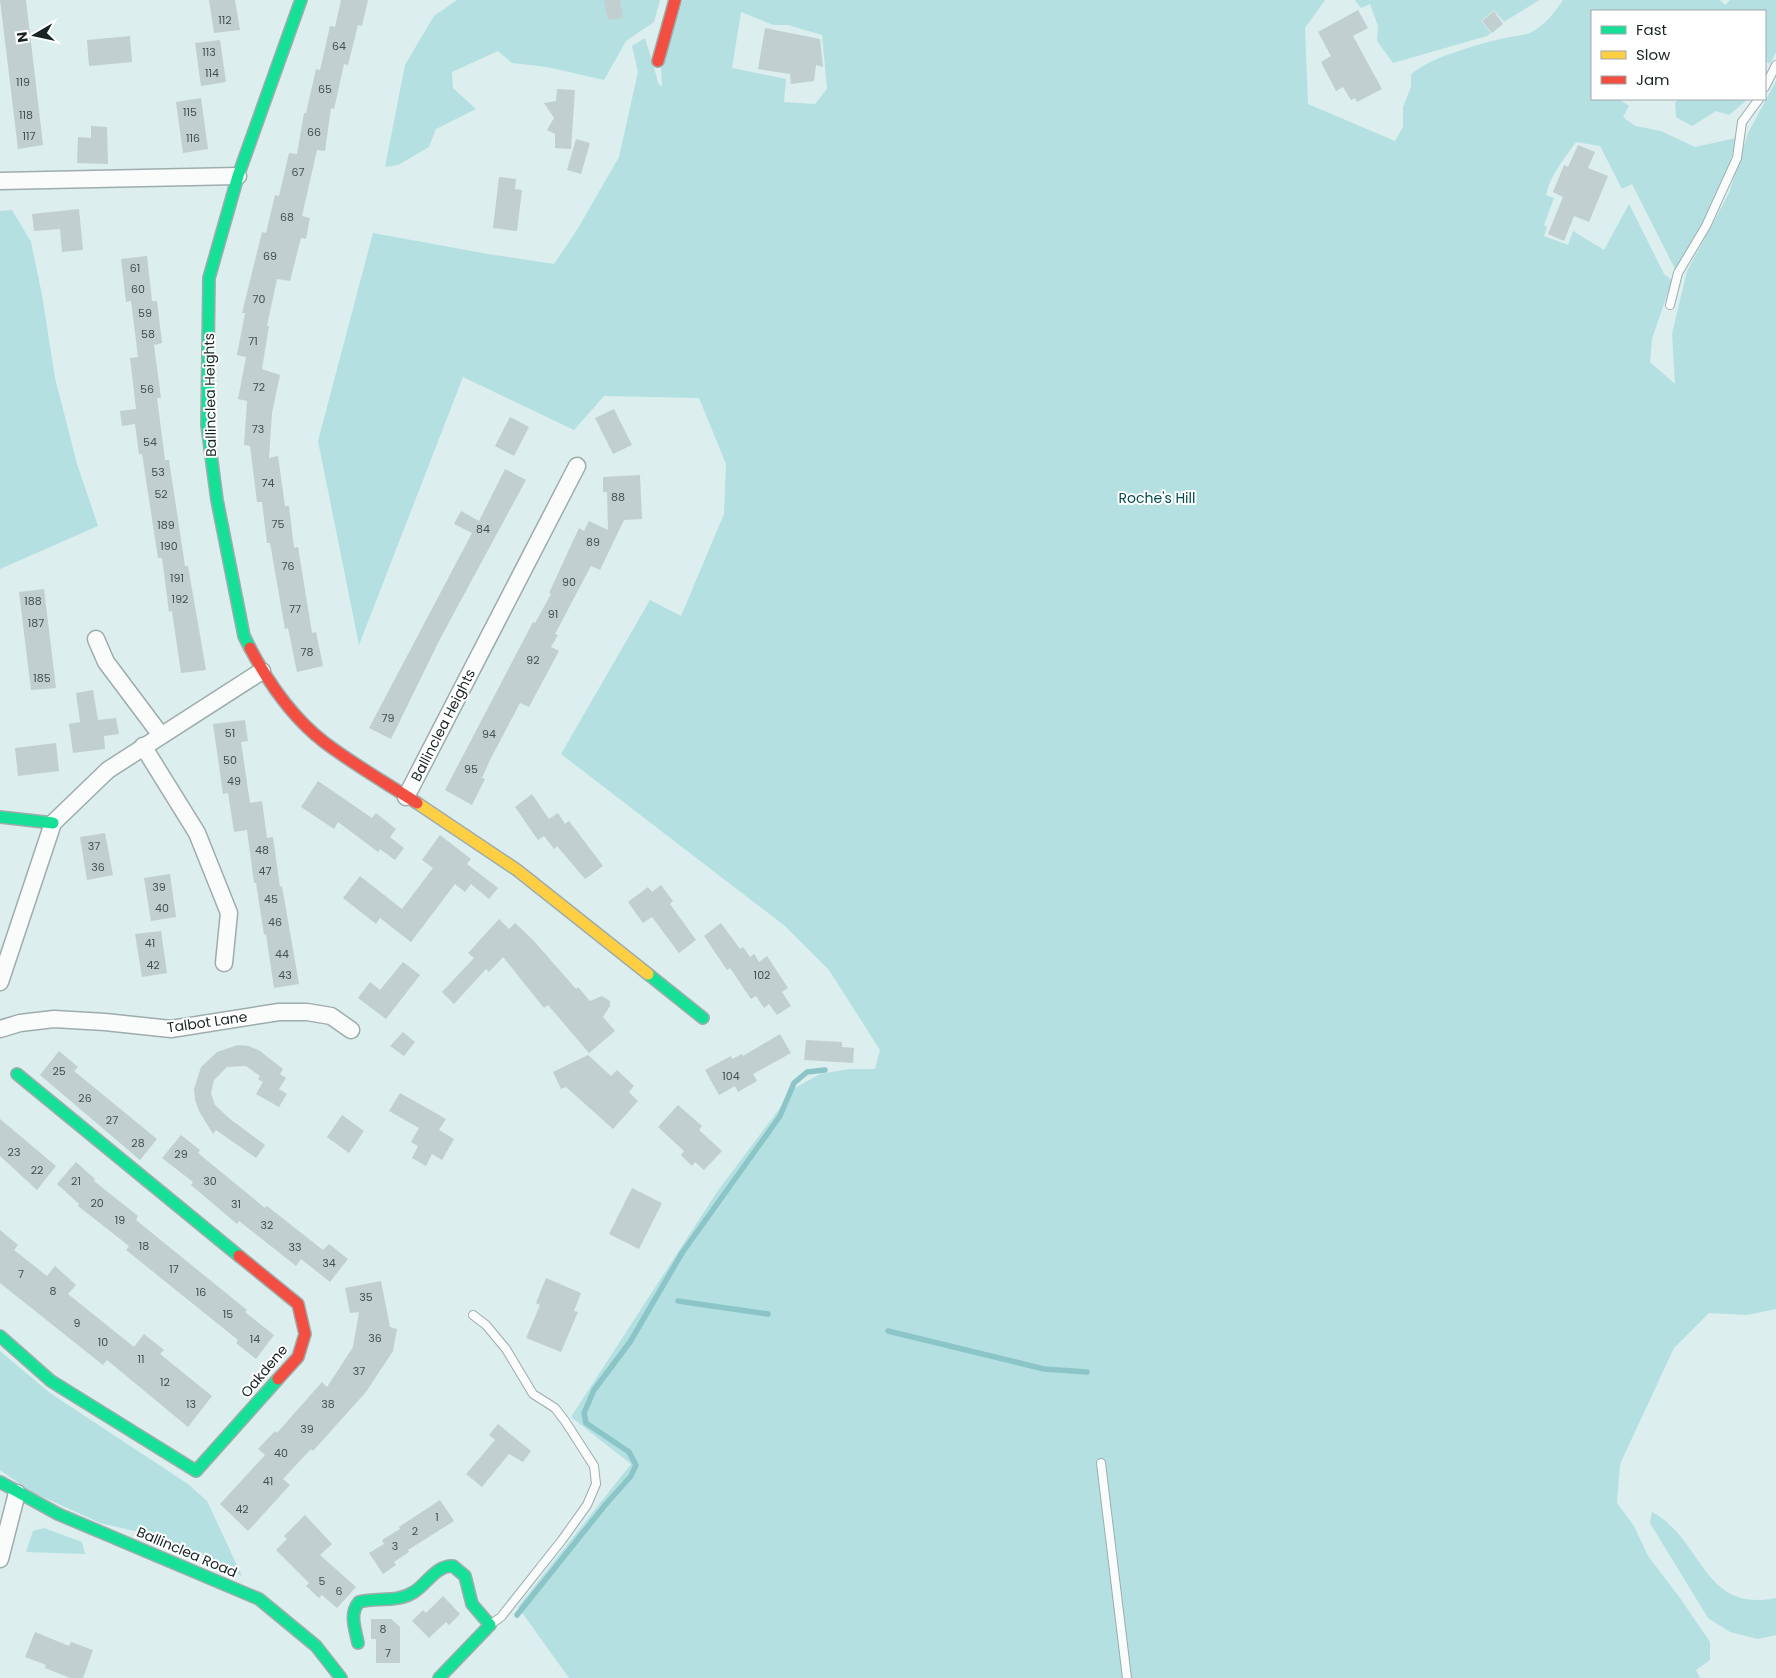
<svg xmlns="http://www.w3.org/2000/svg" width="1776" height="1678" viewBox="0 0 1776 1678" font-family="Poppins,sans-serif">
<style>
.green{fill:#b4e0e2;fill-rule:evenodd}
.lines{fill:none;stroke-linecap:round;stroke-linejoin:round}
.stream{stroke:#8bc5c8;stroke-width:5.5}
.building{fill:#c1cfd0}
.lane-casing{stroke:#9eacac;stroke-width:10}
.street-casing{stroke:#9eacac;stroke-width:19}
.fast-casing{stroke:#9eacac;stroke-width:14}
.slow-casing{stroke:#9eacac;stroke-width:14}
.jam-casing{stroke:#9eacac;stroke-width:14}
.lane{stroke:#fafcfc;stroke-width:8}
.street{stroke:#fafcfc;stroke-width:16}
.fast{stroke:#16e098;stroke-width:11}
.slow{stroke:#ffcf43;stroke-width:11}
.jam{stroke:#f24e42;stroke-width:11}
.labels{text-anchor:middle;stroke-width:4;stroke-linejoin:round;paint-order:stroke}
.number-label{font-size:11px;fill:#435050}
.street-label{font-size:14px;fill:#192525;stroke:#fff}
.park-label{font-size:14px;fill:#014b4e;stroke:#fff}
</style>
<rect width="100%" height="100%" fill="#dceeee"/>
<g class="green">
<polygon points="457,0 660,0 654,22 626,41 604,80 547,67 512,63 498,51 452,72 453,88 476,109 436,129 429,147 398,165 385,167 405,65 434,16"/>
<path d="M 683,0 L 1325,0 L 1305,28 L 1308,104 L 1395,141 L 1403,127 L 1403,107 L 1411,87 L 1411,75 C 1427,58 1477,45 1500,39 C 1509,37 1519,36 1527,34 C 1542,29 1555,12 1563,0 L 1720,0 L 1725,5 L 1730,0 L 1776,0 L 1776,52 L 1770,64 L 1765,61 L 1765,11 L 1592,11 L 1592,99 L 1619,99 L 1629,106 L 1623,117 L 1635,126 L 1661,131 L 1695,147 L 1736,138 L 1728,172 L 1708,214 L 1675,269 L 1632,184 L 1622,189 L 1600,146 L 1576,142 C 1565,158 1550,175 1546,195 L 1554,198 L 1544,225 L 1547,227 L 1544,236 L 1568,245 L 1573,231 L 1604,250 L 1629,204 L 1664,274 L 1672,280 L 1652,339 L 1650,362 L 1675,384 L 1672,334 L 1687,271 L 1729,193 L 1748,133 L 1776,81 L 1776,1309 L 1747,1315 L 1709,1313 L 1674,1348 L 1620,1464 L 1617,1503 L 1634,1526 L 1648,1556 L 1680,1598 L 1710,1642 L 1710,1660 L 1696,1670 L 1700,1678 L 569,1678 L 518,1607 L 631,1464 L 571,1417 L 717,1192 L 795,1088 L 820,1074 L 849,1069 L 875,1069 L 880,1050 L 829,970 L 785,926 L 561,754 L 650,600 L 681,616 L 724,514 L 726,464 L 699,398 L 604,396 L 574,430 L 463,377 L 359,645 L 318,441 L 373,233 L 488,254 L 554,264 L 577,230 L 619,157 L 638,72 L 632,46 L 645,38 L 659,85 L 662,86 L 661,69 ZM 741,12 L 773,25 L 788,25 L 822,35 L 827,89 L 815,104 L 784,102 L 786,79 L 732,68 Z"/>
<polygon points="1355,0 1539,0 1504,22 1494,10 1481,21 1491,33 1487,36 1393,63 1377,41 1378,26 1370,4 1361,8"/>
<polygon points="1679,99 1748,99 1729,115 1716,111 1692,126 1676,117 1675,103"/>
<polygon points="12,210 31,242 42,295 55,378 77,464 98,526 0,569 0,211"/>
<polygon points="0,1351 50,1393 188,1484 207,1501 242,1576 203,1555 156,1536 100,1523 30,1491 0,1470"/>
<path d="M 1652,1512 C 1704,1540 1702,1613 1776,1598 L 1776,1635 L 1758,1639 L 1730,1632 L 1708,1618 L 1650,1523 Z"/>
<polygon points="44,1528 82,1542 85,1554 26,1552 33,1531"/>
</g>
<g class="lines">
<g class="stream">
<polyline points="678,1301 768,1314"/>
<polyline points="888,1331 1044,1369 1087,1372"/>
<polyline points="517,1615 606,1504 631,1476 636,1465 629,1452 586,1423 584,1413 594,1390 630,1342 682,1253 780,1116 794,1083 807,1072 825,1070"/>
</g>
</g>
<g class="building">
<polygon points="0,0 26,0 43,145 18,149"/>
<polygon points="209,0 235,0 240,30 214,33"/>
<polygon points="341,0 368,0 362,26 358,25 348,65 344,64 334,109 331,108 325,151 317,150 302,216 310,218 306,239 301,238 290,281 277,279 267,326 269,326 262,369 280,375 272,413 269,458 278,456 285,506 289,506 294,548 298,547 312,633 316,632 323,666 297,672 288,628 285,629 270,543 267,543 262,502 257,502 250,446 244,445 247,401 238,399 246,357 237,355 245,313 242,313 262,232 266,233 275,195 279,196 289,153 297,154 304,113 306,113 316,69 320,70 330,26 335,27"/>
<polygon points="604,0 620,0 623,18 608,20"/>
<polygon points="1358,10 1368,28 1353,36 1382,89 1357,102 1355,98 1351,100 1343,87 1336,91 1321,62 1331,56 1318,32"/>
<polygon points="1494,11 1503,24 1492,33 1482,21"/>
<polygon points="765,28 820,39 823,67 816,65 814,81 791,84 790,74 758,69"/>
<polygon points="130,36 132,62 89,66 87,40"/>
<polygon points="220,40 226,82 201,86 195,43"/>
<polygon points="557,89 575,90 571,149 555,148 555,134 547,130 554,118 544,103 556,101"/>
<polygon points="201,98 208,149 183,153 176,102"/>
<polygon points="91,126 107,127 108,164 77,163 78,137 91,138"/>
<polygon points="576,139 590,143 581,174 567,170"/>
<polygon points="1578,145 1595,152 1588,168 1608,176 1589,222 1574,216 1564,241 1548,234 1563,197 1553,192 1564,165 1568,167"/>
<polygon points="499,177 516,179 515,189 522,190 517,231 493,228"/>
<polygon points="79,209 83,250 62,252 60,229 34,231 32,214"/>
<polygon points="147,256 152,301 157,301 162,343 154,345 161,398 157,398 165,460 169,460 185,566 188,566 206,670 181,673 172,611 169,612 162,558 158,558 142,454 139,454 135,424 122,426 120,411 136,409 130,358 138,357 131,301 126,302 121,259"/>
<polygon points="614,409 632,445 613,454 595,418"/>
<polygon points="510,417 529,427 514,456 495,446"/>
<polygon points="505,469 526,480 440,639 391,739 369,728 472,533 454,524 461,511 479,521"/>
<polygon points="640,475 642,519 624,520 600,570 591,566 555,634 558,635 551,647 559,651 529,707 520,703 490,760 482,778 485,779 472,805 445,790 533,622 535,623 551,594 549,593 579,528 584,531 589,521 608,530 607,492 603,492 603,477"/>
<polygon points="44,589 56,688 31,690 19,592"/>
<polygon points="93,690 98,720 116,718 119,734 104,736 105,749 73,753 69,724 80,722 76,693"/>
<polygon points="245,720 248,741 241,742 250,803 262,801 267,838 273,837 280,887 282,886 299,984 274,988 266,934 264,935 256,883 254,883 247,830 234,832 228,793 223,794 213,724"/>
<polygon points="56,743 59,771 18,776 15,748"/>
<polygon points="318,781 372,818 376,813 396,829 390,837 404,848 395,860 380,849 378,852 338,822 334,829 301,807"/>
<polygon points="532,794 549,819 558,813 565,824 569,821 603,866 585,879 557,846 554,849 544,836 538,840 515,807"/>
<polygon points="105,833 113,875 87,880 80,837"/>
<polygon points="440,835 471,859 467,864 498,888 489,899 471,884 465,892 455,884 411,942 380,918 376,924 343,898 360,876 402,909 433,868 422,860"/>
<polygon points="170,874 176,917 151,921 144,878"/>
<polygon points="661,885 673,901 670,904 696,940 679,953 652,917 643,923 628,902 648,887 652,892"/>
<polygon points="499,919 509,929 515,923 533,940 576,989 578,987 590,1001 602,996 610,1001 610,1006 603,1017 615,1031 589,1053 548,1005 544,1008 503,957 489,972 486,969 454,1004 442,992 474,958 468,953"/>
<polygon points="721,923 740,949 743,947 750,957 754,954 759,962 767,956 788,988 782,992 791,1006 777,1015 769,1004 764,1008 756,996 751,999 730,968 727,970 704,936"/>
<polygon points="161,931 167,973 142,977 135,934"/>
<polygon points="403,962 420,975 386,1019 358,998 370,982 380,990"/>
<polygon points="403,1032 415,1042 404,1056 390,1046"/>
<polygon points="780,1034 791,1053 753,1074 757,1081 738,1092 735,1086 719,1095 705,1070 731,1056 732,1059 742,1054 743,1056"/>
<polygon points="806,1040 842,1042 842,1047 854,1048 853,1063 804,1060"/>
<polygon points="238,1045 249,1046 260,1051 283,1069 280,1074 286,1078 279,1089 287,1094 279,1107 256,1094 263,1082 258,1079 260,1076 246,1066 227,1067 214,1080 211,1093 215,1105 230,1119 265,1145 256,1158 216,1130 213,1134 199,1111 195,1100 194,1089 201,1067 217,1052"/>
<polygon points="59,1051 78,1067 74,1071 157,1139 140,1160 40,1075"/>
<polygon points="588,1055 611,1076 617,1070 634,1086 629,1092 638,1101 613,1129 566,1087 561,1089 553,1072"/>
<polygon points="400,1093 446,1119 439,1130 454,1139 442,1160 432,1154 426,1166 412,1158 418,1146 411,1142 419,1128 389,1111"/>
<polygon points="678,1105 702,1126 699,1130 722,1151 704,1170 695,1162 692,1166 681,1155 684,1151 658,1127"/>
<polygon points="342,1115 364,1131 349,1153 327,1137"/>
<polygon points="0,1119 56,1166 37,1190 0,1156"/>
<polygon points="181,1135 200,1150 198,1153 265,1208 267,1206 323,1250 329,1244 348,1259 330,1282 301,1259 296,1266 239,1221 237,1224 191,1185 193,1182 162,1158"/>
<polygon points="76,1162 95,1179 94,1181 138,1216 136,1220 247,1310 245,1312 274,1335 256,1359 236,1343 238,1340 126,1250 129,1246 78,1206 79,1204 57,1184"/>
<polygon points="632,1188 662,1203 639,1249 609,1234"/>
<polygon points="0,1230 18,1245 14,1250 47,1276 55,1266 76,1285 68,1294 134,1347 144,1334 164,1350 160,1354 212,1396 188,1427 107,1360 103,1365 0,1283"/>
<polygon points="546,1278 581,1293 574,1311 578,1312 561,1352 526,1338 540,1305 536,1303"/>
<polygon points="381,1281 390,1327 397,1329 393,1351 366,1392 313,1451 311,1449 283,1479 290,1485 248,1531 220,1504 265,1455 258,1449 275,1431 277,1433 322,1382 327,1387 353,1347 359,1312 350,1313 345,1288"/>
<polygon points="498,1424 531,1451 523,1462 509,1454 482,1487 466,1474 495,1440 489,1435"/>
<polygon points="440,1500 454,1521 408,1550 409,1552 394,1562 396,1565 383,1574 369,1553 384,1544 382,1540 400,1529 399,1527"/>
<polygon points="305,1515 332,1544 320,1555 356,1587 337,1608 322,1595 319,1598 306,1586 309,1583 276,1550 287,1539 284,1536"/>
<polygon points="443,1596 460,1614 449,1625 446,1622 429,1638 412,1621 423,1610 426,1613"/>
<polygon points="371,1619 391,1619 400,1627 400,1663 376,1663 376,1639 371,1639"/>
<polygon points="35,1632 69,1646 71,1642 93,1650 83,1678 70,1678 45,1668 46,1665 25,1657"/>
</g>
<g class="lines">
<defs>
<g id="lane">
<polyline points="1765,87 1776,65"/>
<polyline points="1670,305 1678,273 1706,226 1737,158 1742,122 1759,99"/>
<polyline points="473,1315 486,1325 506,1349 533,1394 555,1408 565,1421 594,1466 596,1484 587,1505 562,1540 501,1617 491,1624"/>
<polyline points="1101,1463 1127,1678"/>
</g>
<g id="street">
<polyline points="0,181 238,176"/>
<polyline points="96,639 106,662 160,734"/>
<polyline points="143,746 197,833 229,913 224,963"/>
<polyline points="406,797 577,466"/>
<polyline points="0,982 53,823 108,770 262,671"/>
<polyline points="0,1029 20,1023 54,1019 105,1022 171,1029 279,1012 307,1012 331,1016 351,1030"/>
<polyline points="0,1559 17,1493"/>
</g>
<g id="fast">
<polyline points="250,648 244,636 217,500 207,425 209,278 238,176 301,0"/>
<polyline points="0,817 53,823"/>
<polyline points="648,974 703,1018"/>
<polyline points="17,1074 239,1256"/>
<polyline points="0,1336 51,1381 196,1471 278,1379"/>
<polyline points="0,1482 58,1514 259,1599 316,1646 341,1678"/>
<path d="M 358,1643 C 355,1628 349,1614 359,1602 C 377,1597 397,1603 414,1592 C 427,1584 436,1565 453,1566 L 465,1576 L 472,1604 L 490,1625 L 439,1678"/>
</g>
<polyline id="slow" points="417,803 517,870 648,974"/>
<g id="jam">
<polyline points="658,61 675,0"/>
<path d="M 250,648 C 268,682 293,718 324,742 C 353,764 386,783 417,803"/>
<polyline points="239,1256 298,1304 305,1334 298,1357 278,1379"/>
</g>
</defs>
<use href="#lane" class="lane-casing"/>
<use href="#street" class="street-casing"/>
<use href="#fast" class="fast-casing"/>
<use href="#slow" class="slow-casing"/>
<use href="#jam" class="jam-casing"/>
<use href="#lane" class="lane"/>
<use href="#street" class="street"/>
<use href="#fast" class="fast"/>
<use href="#slow" class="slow"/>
<use href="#jam" class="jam"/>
</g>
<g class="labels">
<g class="number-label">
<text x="225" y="24">112</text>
<text x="339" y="50">64</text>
<text x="209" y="56">113</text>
<text x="212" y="77">114</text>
<text x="23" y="86">119</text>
<text x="325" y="93">65</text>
<text x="190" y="116">115</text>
<text x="26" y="119">118</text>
<text x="314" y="136">66</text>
<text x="29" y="140">117</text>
<text x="193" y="142">116</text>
<text x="298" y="176">67</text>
<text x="287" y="221">68</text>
<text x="270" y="260">69</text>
<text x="135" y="272">61</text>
<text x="138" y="293">60</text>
<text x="259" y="303">70</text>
<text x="145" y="317">59</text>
<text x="148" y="338">58</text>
<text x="253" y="345">71</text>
<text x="259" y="391">72</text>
<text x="147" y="393">56</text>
<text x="258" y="433">73</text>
<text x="150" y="446">54</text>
<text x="158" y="476">53</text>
<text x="268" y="487">74</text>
<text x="161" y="498">52</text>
<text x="618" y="501">88</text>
<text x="278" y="528">75</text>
<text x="166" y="529">189</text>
<text x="483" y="533">84</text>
<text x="593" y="546">89</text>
<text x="169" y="550">190</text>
<text x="288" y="570">76</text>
<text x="177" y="582">191</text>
<text x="569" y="586">90</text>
<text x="180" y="603">192</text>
<text x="33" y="605">188</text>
<text x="295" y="613">77</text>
<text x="553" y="618">91</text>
<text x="36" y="627">187</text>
<text x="307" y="656">78</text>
<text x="533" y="664">92</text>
<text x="42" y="682">185</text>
<text x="388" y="722">79</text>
<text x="230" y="737">51</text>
<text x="489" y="738">94</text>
<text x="230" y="764">50</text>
<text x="471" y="773">95</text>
<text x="234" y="785">49</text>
<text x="94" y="850">37</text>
<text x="262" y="854">48</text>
<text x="98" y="871">36</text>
<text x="265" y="875">47</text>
<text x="159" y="891">39</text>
<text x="271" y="903">45</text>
<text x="162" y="912">40</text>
<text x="275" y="926">46</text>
<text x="150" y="947">41</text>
<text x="282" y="958">44</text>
<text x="153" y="969">42</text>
<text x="285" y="979">43</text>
<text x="762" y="979">102</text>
<text x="59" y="1075">25</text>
<text x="731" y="1080">104</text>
<text x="85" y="1102">26</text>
<text x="112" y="1124">27</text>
<text x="138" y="1147">28</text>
<text x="14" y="1156">23</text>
<text x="181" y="1158">29</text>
<text x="37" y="1174">22</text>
<text x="76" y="1185">21</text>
<text x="210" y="1185">30</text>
<text x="97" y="1207">20</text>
<text x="236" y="1208">31</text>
<text x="120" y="1224">19</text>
<text x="267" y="1229">32</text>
<text x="144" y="1250">18</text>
<text x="295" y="1251">33</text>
<text x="329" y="1267">34</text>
<text x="174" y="1273">17</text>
<text x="21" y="1278">7</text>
<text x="53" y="1295">8</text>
<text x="201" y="1296">16</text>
<text x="366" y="1301">35</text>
<text x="228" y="1318">15</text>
<text x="77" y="1327">9</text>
<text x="375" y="1342">36</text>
<text x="255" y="1343">14</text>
<text x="103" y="1346">10</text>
<text x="141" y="1363">11</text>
<text x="359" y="1375">37</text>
<text x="165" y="1386">12</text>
<text x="191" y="1408">13</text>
<text x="328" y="1408">38</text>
<text x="307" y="1433">39</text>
<text x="281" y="1457">40</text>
<text x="268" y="1485">41</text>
<text x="242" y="1513">42</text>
<text x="437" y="1521">1</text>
<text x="415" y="1535">2</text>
<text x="395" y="1550">3</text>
<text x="322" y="1585">5</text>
<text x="339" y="1595">6</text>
<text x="383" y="1633">8</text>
<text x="388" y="1657">7</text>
</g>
<g class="street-label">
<text transform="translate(210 395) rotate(-91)" y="5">Ballinclea Heights</text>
<text transform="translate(443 725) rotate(-63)" y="5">Ballinclea Heights</text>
<text transform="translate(207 1022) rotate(-8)" y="5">Talbot Lane</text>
<text transform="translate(264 1371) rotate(-50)" y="5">Oakdene</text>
<text transform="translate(187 1552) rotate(23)" y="5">Ballinclea Road</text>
</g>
<g class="park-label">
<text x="1157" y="503">Roche's Hill</text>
</g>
</g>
<rect x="1591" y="10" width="175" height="90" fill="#ffffff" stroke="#a3a8a8"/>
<rect x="1601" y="26" width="25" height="8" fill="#16e098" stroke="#a3a8a8"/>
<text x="1636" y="35" font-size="15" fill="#192525">Fast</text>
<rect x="1601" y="51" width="25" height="8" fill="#ffcf43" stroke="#a3a8a8"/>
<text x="1636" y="60" font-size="15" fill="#192525">Slow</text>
<rect x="1601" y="76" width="25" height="8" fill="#f24e42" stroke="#a3a8a8"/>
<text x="1636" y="85" font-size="15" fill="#192525">Jam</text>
<g transform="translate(35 35) rotate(261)" stroke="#ffffff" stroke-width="4" paint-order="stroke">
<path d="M0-4L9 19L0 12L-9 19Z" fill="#192525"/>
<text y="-8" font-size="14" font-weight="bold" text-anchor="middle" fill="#192525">N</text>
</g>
</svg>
